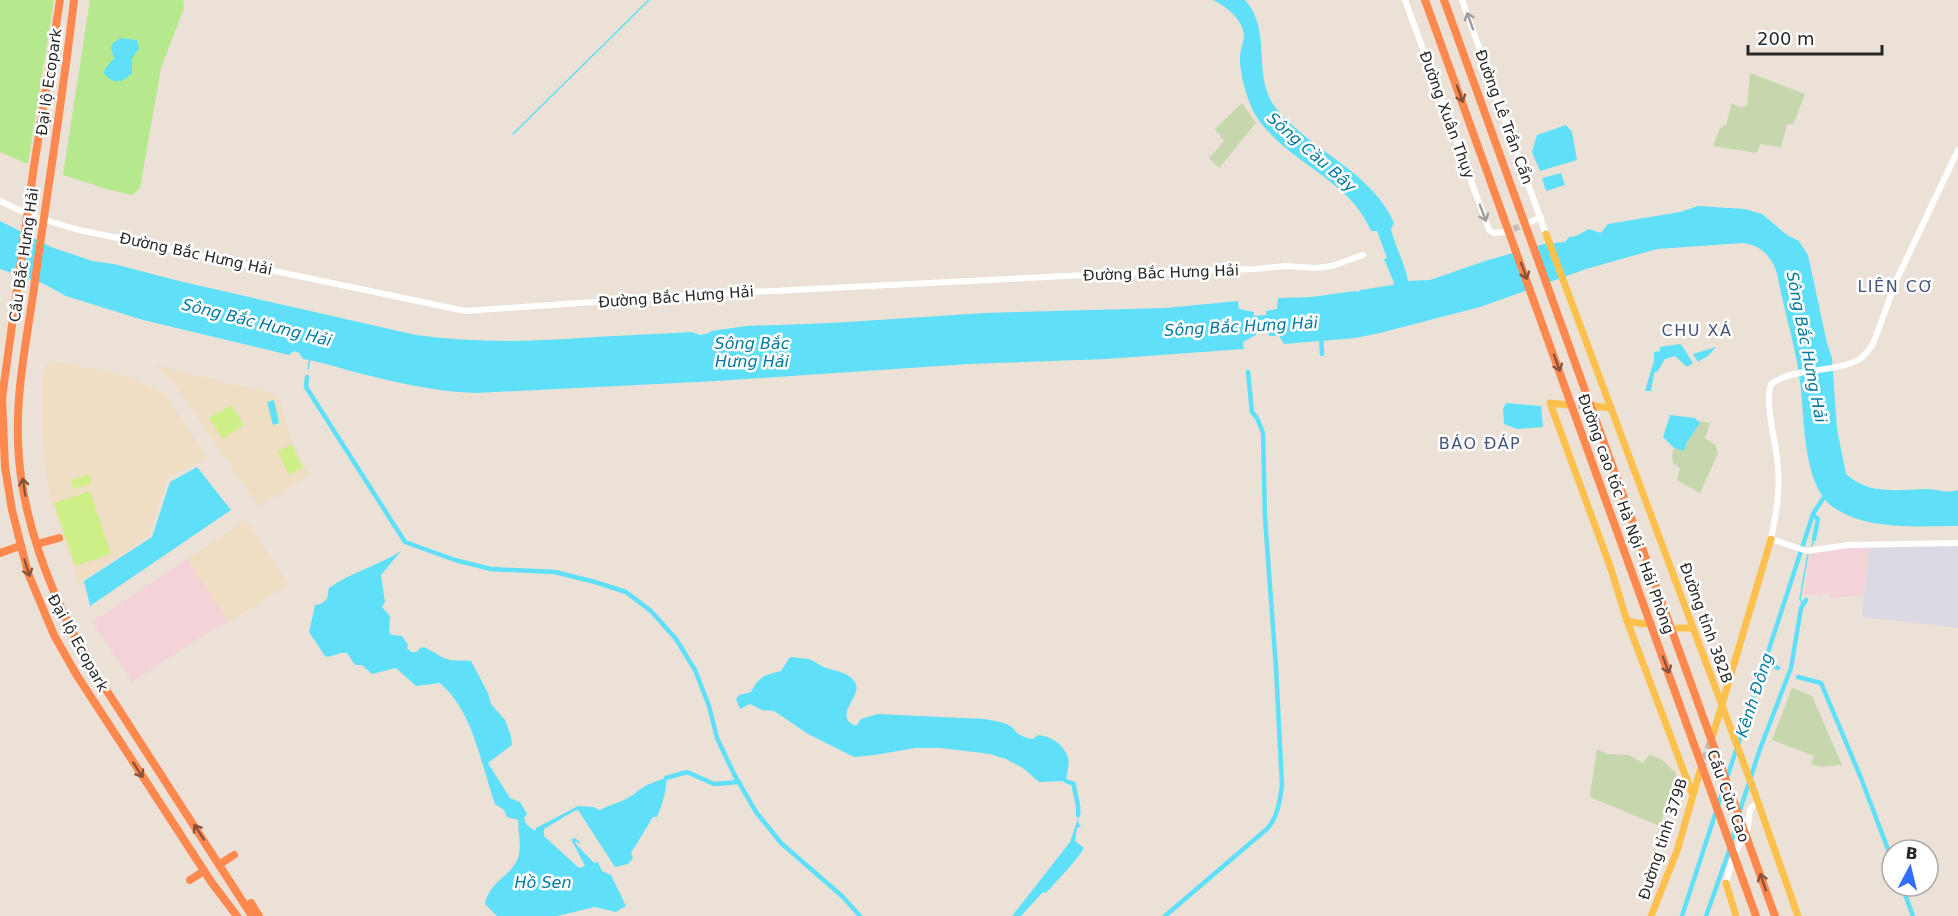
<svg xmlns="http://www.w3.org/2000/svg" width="1958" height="916" viewBox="0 0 1958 916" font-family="'DejaVu Sans',sans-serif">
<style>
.industrial{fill:#dbd9e3}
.education{fill:#efddc4}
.medical{fill:#f4d3d8}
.green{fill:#b6e88e}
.cemetery{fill:#c6d7ad}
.pitch{fill:#cff089}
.water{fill:#60e0f8}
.pier{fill:#ece1d7}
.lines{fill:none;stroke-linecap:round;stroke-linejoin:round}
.stream{stroke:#60e0f8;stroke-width:1.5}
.canal{stroke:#60e0f8;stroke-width:4.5}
.secondary-tunnel{stroke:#c5bcb4;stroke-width:6;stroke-dasharray:6 3;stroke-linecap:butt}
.primary-tunnel{stroke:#c5bcb4;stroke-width:7;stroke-dasharray:7 3.5;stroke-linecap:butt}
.secondary{stroke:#fff;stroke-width:6}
.primary{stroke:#fcc04c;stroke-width:7}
.highway{stroke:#ff884f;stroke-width:8}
.oneway{stroke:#9e9e9e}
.oneway2{stroke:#885339}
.labels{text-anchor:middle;stroke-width:5;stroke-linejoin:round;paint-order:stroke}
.street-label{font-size:15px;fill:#272727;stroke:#fff}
.water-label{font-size:16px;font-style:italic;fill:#027ba1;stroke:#fff}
.neighbourhood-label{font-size:16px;letter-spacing:1.5px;fill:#45547b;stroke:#fff}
</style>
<rect width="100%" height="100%" fill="#ece1d7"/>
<polygon class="industrial" points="1958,545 1958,628 1862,617 1869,547"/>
<g class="education">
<polygon points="48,361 102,370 135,379 165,394 208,459 168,477 148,536 78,583 51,502 46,472 42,432 42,380"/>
<polygon points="155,365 278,395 292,443 309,475 259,507 176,386"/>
<polygon points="246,520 289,584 229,622 187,559"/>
</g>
<g class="medical">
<polygon points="1831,547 1869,547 1864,595 1831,598 1829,593 1821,594 1821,598 1819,598 1818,594 1804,595 1809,554"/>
<polygon points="187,559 229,622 215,628 132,682 92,622"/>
</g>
<g class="green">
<polygon points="0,0 54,0 28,164 0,152"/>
<polygon points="90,0 183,0 184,8 161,68 140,188 132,195 110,190 63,175"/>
</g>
<g class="cemetery">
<polygon points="1750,73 1805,94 1794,123 1787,125 1781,147 1760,144 1757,153 1713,146 1720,128 1726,125 1732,103 1739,107 1747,106"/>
<polygon points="1242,103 1256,123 1219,168 1209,158 1224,141 1215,129"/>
<polygon points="1699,421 1710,423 1705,438 1715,445 1718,453 1700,493 1677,480 1680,468 1673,463 1672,455 1674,448 1684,450 1687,442 1700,423"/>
<polygon points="1792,688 1812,696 1842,765 1820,767 1811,764 1814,756 1772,740"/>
<polygon points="1597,749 1608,754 1629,755 1643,763 1649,755 1661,759 1677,774 1660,826 1592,798 1590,795"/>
</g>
<g class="pitch">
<polygon points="231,405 244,425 223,439 209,418"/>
<polygon points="292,444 303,468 288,474 278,451"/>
<polygon points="89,474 92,483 74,489 71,480"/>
<polygon points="90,491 111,554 75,566 54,503"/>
</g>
<g class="water">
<path d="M 1213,0 L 1245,0 C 1273,31 1251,77 1276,108 C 1310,151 1372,171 1394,223 L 1391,229 C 1396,249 1404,261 1408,281 L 1430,280 L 1485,261 L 1544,244 L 1565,242 L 1569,237 L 1576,236 L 1589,229 L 1601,233 L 1608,224 L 1680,212 L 1698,206 L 1745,209 L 1762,214 L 1787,235 L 1799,241 L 1808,255 L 1827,343 L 1832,358 L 1837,429 L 1846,474 C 1868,495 1899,490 1926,489 C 1938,489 1946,494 1958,490 L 1958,526 C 1918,526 1868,531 1833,507 C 1802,484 1805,418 1800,382 C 1797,354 1788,325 1782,297 C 1779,286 1778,271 1772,262 C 1765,250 1757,245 1743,243 L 1657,249 L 1586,269 L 1480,307 L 1380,333 L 1355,338 L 1284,344 L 1279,336 L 1269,336 L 1267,329 L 1257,329 L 1256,335 L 1243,342 L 1244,349 L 1106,359 L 969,364 L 717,381 L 476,393 C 438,392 399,383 362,374 C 342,369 323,362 303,359 L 299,353 L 294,351 L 289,355 L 143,320 L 66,296 L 44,284 L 0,269 L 0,221 L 51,247 L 92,261 L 114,264 L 183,282 L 416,335 C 475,343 535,342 595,337 C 628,335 660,334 692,332 L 700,335 L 709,333 L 711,331 L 746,326 L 832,323 L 984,313 L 1165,308 L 1238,301 L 1239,309 L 1254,312 L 1254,316 L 1266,315 L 1266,311 L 1277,309 L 1278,298 L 1311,297 L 1355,291 L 1358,292 L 1360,290 L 1393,285 L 1394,283 L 1384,259 L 1387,258 L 1377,231 L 1371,231 C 1351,180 1286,162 1256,116 C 1247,101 1239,72 1240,55 C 1241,49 1243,43 1244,37 C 1244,20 1227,7 1213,0 Z"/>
<path d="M 121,38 L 137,40 L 139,49 L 132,58 L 132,73 C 123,83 112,85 104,73 L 105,69 L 114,58 L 111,48 L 113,43 Z"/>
<polygon points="1566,125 1572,132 1577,160 1540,171 1532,152 1537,135"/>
<polygon points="1561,173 1565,185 1546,191 1542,178"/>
<polygon points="1680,344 1683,347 1693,363 1687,367 1675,356 1665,359 1658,371 1654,373 1651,391 1645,391 1654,360 1654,352 1660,351 1660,347"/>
<polygon points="1716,347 1709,355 1698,362 1693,354"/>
<polygon points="274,400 279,423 273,425 267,402"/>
<polygon points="1506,403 1541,406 1543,427 1517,429 1504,424 1503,409"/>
<polygon points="1670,415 1695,418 1700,423 1687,442 1684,451 1674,448 1663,437"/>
<polygon points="197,467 231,510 90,606 84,581 152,537 170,482"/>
<path d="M 401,551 L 381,575 L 385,602 L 382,607 L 390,616 L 389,632 L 392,635 L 402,636 L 408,645 L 407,648 L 411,652 L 417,652 L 420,648 L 424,647 C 433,651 441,658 450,660 C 457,661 464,660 471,661 L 488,693 L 491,704 L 505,720 L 511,736 L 512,745 L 488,763 L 510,798 L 520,802 L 527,814 L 524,818 L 526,824 L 535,831 L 536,828 L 578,806 L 593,807 L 600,810 C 610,804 621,803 631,796 C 638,793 633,794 639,790 C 647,784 657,781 666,778 C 668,787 661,808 657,817 L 653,817 L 631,853 L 633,858 L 628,864 L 615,867 L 578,810 L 574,811 L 544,829 L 544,836 L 579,868 L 585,866 L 571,839 L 575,838 L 580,842 L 579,844 L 576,841 L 575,843 L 594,863 L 598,862 L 602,871 L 611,875 L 626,906 L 616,912 L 595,907 L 557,916 L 497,916 L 485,904 C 490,880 510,878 518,858 C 522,845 518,833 518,820 L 507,817 L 504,810 L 495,804 C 480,762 474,713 440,683 L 416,686 L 396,668 L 372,674 L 362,665 L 355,665 L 347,653 L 341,653 L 328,657 L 325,656 L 309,632 L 315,605 L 321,604 L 327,599 L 329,588 C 351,572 378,566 401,551 Z"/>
<path d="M 790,657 C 796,658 803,658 809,659 C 815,661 820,666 826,668 C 835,671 849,672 855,682 C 864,696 831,715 856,726 L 861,719 L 877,714 L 985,719 L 1004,723 L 1012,727 L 1018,734 L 1027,738 L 1033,739 L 1038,735 C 1051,736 1063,744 1068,757 C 1070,763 1067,774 1066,781 L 1039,782 L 1023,768 L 1006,759 L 990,754 L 941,748 L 915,748 L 875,755 L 854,757 L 808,734 L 774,711 L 762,710 L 750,704 L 740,709 L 736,699 L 739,695 L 751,692 C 759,676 765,675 781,671 Z"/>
<path d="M 1079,815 L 1078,822 L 1081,827 L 1077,828 L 1075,841 L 1084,848 C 1074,864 1059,878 1046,893 L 1043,892 L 1021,916 L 1012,916 L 1070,842 Z"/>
</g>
<polygon class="pier" points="1532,244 1548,286 1531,292 1516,249"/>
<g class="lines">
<g class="stream">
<polyline points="513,134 649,0"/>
<polyline points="308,369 310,358"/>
<polyline points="1812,546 1814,539"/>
<polyline points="1803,605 1800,599 1808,554"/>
</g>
<g class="canal">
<polyline points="1321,335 1322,354"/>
<polyline points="307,377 306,387 405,542 455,560 491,569 555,572 595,582 626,592 651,611 676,639 695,670 709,706 717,738 734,774 756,812 781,843 842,896 860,916"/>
<polyline points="1813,515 1818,519 1814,539"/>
<polyline points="1765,662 1778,668"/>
<polyline points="1798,677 1821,683 1861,778 1892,860"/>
<polyline points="666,778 687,772 714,784 739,782"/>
<path d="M 1066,781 L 1074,784 C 1074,795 1080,804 1078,815"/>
<polyline points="1902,886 1913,916"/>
<path d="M 1165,916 L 1268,828 C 1278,816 1280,800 1282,785 L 1276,668 L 1265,518 L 1263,433 L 1257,418 L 1252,412 L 1248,372"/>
<polyline points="1682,916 1813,514 1826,494"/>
<polyline points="1706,916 1728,854 1741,807 1760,749 1791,668 1801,608 1806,600"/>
</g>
<polyline class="secondary-tunnel" points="1505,232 1527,224"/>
<g class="primary-tunnel">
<polyline points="1568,405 1594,406"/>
<polyline points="1648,625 1673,627"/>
<polyline points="1701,769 1712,737"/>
</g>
<g class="secondary">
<polyline points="1405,0 1489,230 1494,233 1505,232"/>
<polyline points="1462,0 1546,234"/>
<path d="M 1958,150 L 1897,279 L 1873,344 C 1869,349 1866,355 1860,359 C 1833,374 1797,366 1771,384 C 1764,405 1777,444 1778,468 C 1780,492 1776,515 1771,539 L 1807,551 L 1848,545 L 1958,543"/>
<polyline points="0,201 32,216 75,229 465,311 692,295 1145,272 1256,269 1285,266 1315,268 1332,266 1363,255"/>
<polyline points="1528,223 1541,217"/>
<polyline points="1726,883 1732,860 1748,828 1750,809 1758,801"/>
</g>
<g class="primary">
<polyline points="1546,234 1754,791 1798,916"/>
<polyline points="1568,405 1550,403 1611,569 1627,621 1692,793"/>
<polyline points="1594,406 1611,408"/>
<polyline points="1627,621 1644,624"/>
<polyline points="1678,628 1693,628"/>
<polyline points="1713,735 1771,539"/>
<polyline points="1726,883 1736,916"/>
<polyline points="1651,916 1677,851 1700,771"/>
</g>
<g class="highway">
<polyline points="60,0 34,166 2,398 5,467 12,510 28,573 54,635 76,674 119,740 212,883 237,916"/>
<path d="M 74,0 C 63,96 47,192 34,288 C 27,338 16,390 18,441 C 20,518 51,593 87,660 L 252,916"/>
<polyline points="1425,0 1756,916"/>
<polyline points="1444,0 1775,916"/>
<polyline points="37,544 59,538"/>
<polyline points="0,553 20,546"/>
<polyline points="220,864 234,855"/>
<polyline points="190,880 204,871"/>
<polyline points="251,903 259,916"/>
</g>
</g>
<defs><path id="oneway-shaft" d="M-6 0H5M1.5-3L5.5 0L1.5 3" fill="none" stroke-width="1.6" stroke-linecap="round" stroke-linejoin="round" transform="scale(1.5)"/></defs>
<g class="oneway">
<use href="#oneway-shaft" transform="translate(1470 21) rotate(-110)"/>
<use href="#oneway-shaft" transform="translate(1483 213) rotate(69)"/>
</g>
<g class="oneway2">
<use href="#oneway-shaft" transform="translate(1460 94) rotate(70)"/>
<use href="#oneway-shaft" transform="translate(1524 271) rotate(70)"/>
<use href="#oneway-shaft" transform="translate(1557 363) rotate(70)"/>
<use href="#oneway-shaft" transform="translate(24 487) rotate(-99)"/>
<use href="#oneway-shaft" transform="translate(27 568) rotate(73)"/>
<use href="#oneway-shaft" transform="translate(1666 665) rotate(70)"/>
<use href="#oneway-shaft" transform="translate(138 770) rotate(57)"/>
<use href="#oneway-shaft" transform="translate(199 832) rotate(-123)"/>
<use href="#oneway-shaft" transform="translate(1763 882) rotate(-109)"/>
</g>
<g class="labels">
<g class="street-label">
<text transform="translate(49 82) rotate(-82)" y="5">Đại lộ Ecopark</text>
<text transform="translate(1447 115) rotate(70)" y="5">Đường Xuân Thụy</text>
<text transform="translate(1504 117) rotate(70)" y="5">Đường Lê Trần Cẩn</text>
<text transform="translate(196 254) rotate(12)" y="5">Đường Bắc Hưng Hải</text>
<text transform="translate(24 255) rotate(-82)" y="5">Cầu Bắc Hưng Hải</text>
<text transform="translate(1161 273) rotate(-2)" y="5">Đường Bắc Hưng Hải</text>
<text transform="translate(676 297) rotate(-4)" y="5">Đường Bắc Hưng Hải</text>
<text transform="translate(1626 514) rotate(70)" y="5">Đường cao tốc Hà Nội - Hải Phòng</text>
<text transform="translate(1706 623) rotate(70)" y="5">Đường tỉnh 382B</text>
<text transform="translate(78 643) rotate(61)" y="5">Đại lộ Ecopark</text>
<text transform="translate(1728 796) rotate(70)" y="5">Cầu Cửu Cao</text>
<text transform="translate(1663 839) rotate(-72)" y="5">Đường tỉnh 379B</text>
</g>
<g class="water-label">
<text transform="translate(1312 152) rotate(41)" y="6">Sông Cầu Bây</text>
<text transform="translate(257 322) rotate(14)" y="6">Sông Bắc Hưng Hải</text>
<text transform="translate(1241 326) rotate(-3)" y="6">Sông Bắc Hưng Hải</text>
<text x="752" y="349">Sông Bắc<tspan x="752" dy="18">Hưng Hải</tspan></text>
<text transform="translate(1807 347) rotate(79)" y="6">Sông Bắc Hưng Hải</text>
<text transform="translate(1754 695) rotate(-72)" y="6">Kênh Đông</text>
<text x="543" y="888">Hồ Sen</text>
</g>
<g class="neighbourhood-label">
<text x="1896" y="292">LIÊN CƠ</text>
<text x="1697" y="336">CHU XÁ</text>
<text x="1480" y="449">BÁO ĐÁP</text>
</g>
</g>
<g transform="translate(1910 868) rotate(7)"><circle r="28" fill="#ffffff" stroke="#a9a9a9" stroke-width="1.5"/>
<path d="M0-4.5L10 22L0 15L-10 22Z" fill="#316dff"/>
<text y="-9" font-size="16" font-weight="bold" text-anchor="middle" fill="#272727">B</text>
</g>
<path d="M1748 45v9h134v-9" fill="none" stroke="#272727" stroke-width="3"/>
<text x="1757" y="45" font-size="18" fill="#272727" stroke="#ffffff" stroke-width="4.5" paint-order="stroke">200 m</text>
</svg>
